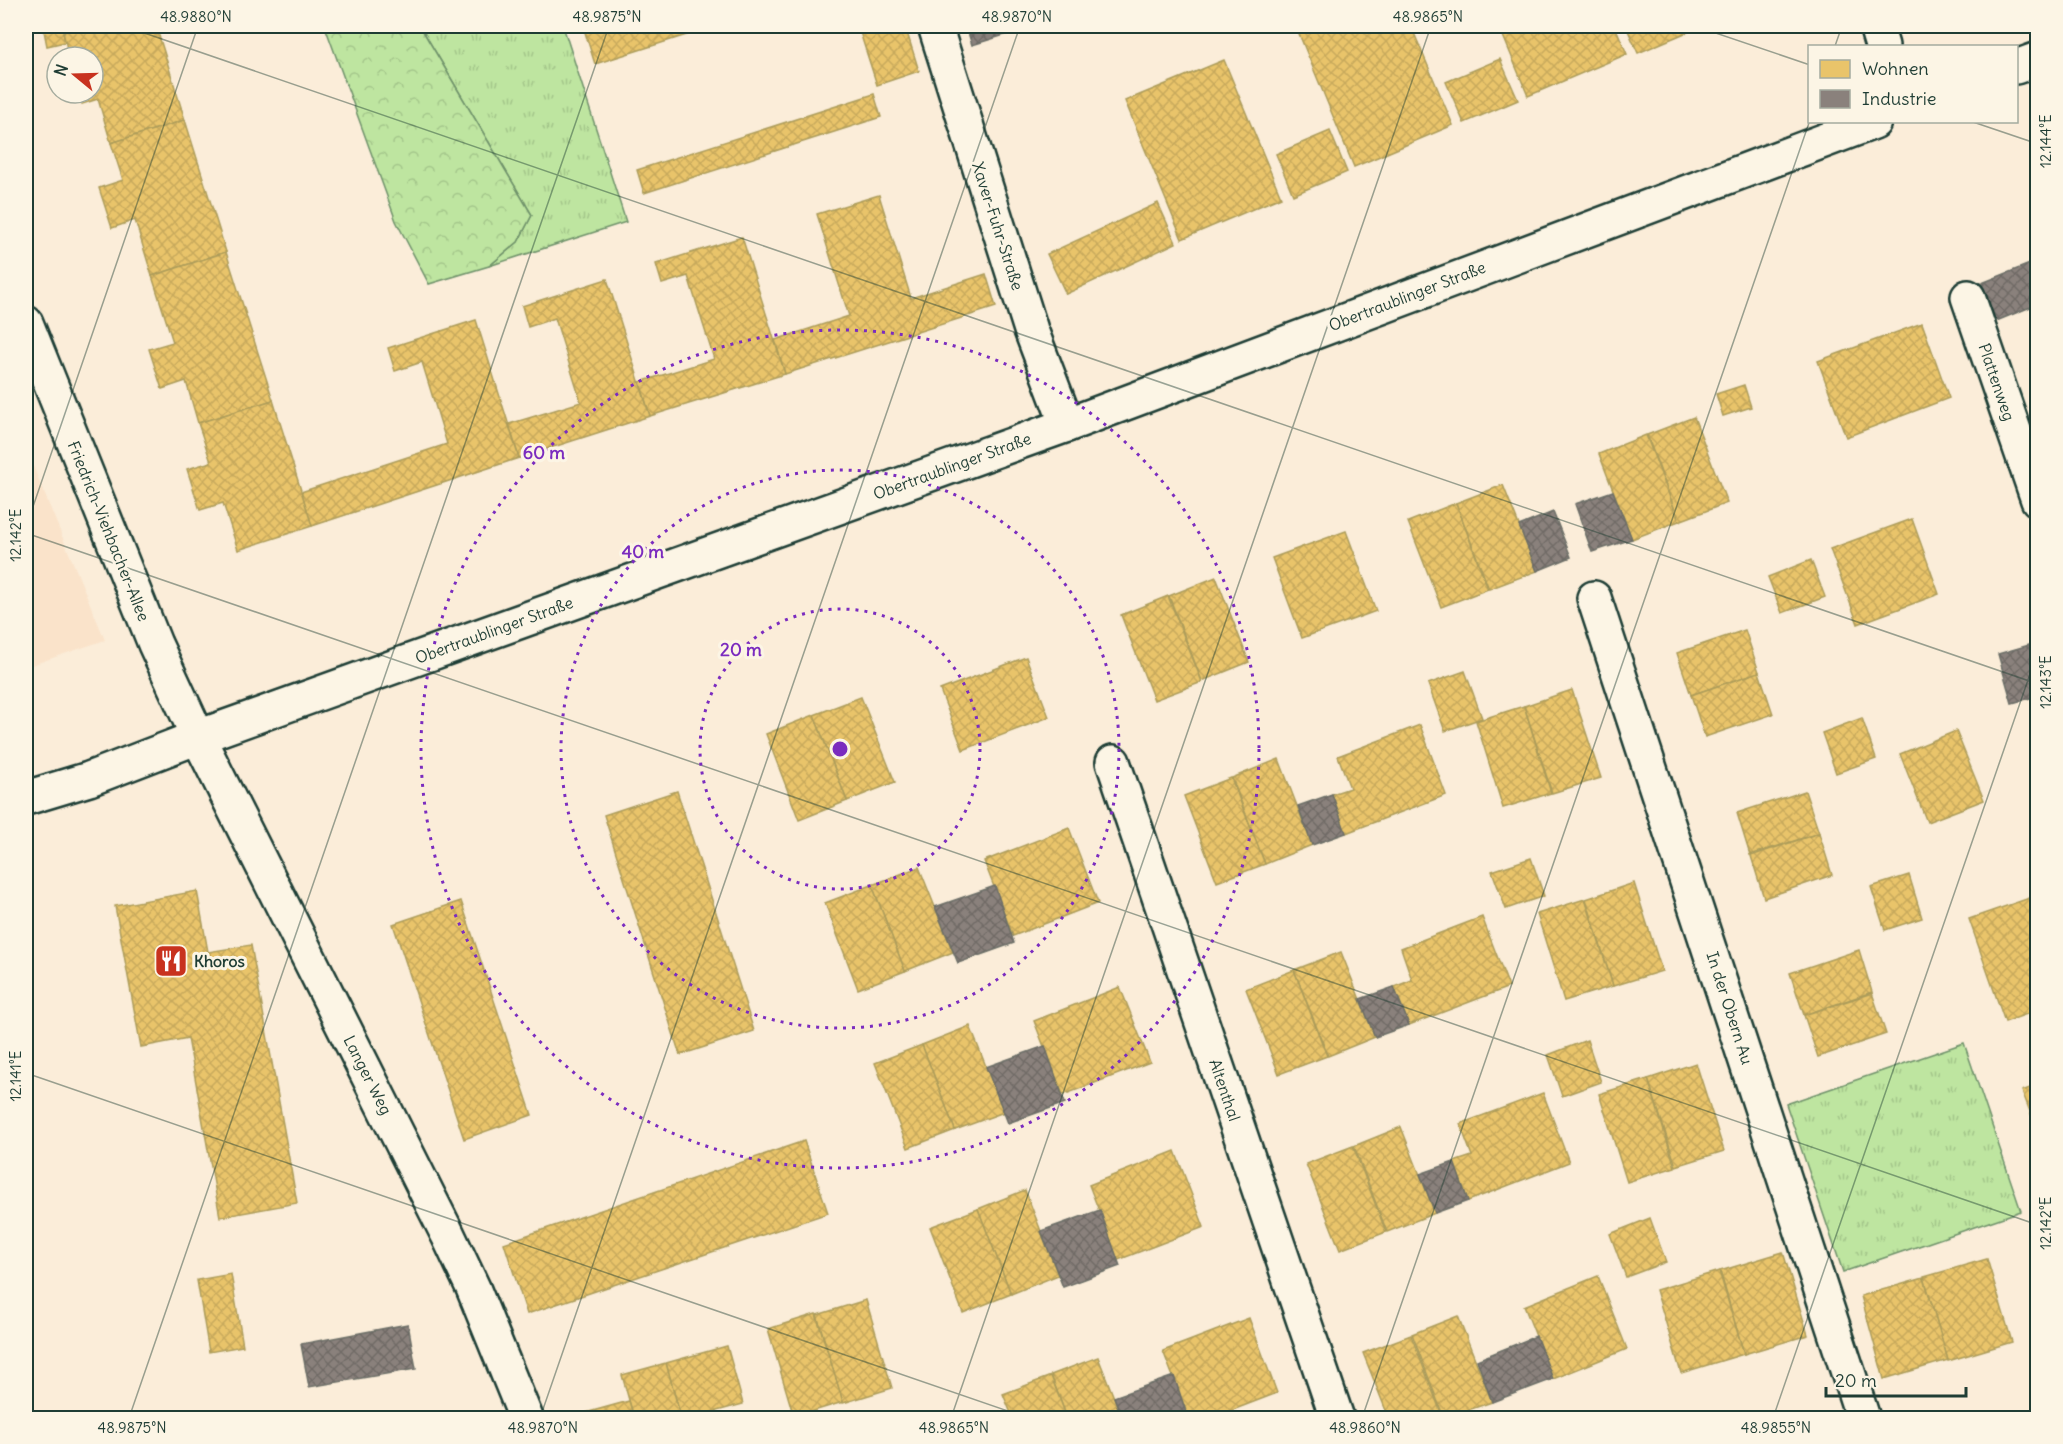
<svg xmlns="http://www.w3.org/2000/svg" width="2063" height="1444" viewBox="0 0 2063 1444" font-family="Delius,sans-serif">
<style>
.built{fill:#fae3ca}
.grass{fill:url(#grass-tufts);stroke:#6e916a;stroke-width:1.5}
.forest{fill:url(#forest-crowns);stroke:#6e916a;stroke-width:1.5}
.homes{fill:url(#homes-cross-hatch);stroke:#ac9c5a;stroke-width:1.5}
.industry{fill:url(#industry-cross-hatch);stroke:#6a6d66;stroke-width:1.5}
.lines{fill:none;stroke-linecap:round;stroke-linejoin:round}
.minor-casing{stroke:#1f3d34;stroke-width:38}
.minor{stroke:#fcf5e5;stroke-width:33}
.ticks{fill:none;stroke:#1f3d34;stroke-width:1.5;stroke-opacity:0.45}
.ring{fill:none;stroke:#7b2cbf;stroke-width:3;stroke-dasharray:3 6}
.labels{text-anchor:middle;stroke-width:6;stroke-linejoin:round;paint-order:stroke}
.street-label{font-size:16px;fill:#1f3d34;stroke:#fcf5e5}
.poi-label{font-size:16px;font-weight:bold;fill:#1f3d34;stroke:#fcf5e5;text-anchor:start}
.centre{fill:#7b2cbf;stroke:#fcf5e5;stroke-width:3}
.ring-label{font-size:18px;text-anchor:middle;font-weight:bold;fill:#7b2cbf;stroke:#fcf5e5;stroke-width:6;stroke-linejoin:round;paint-order:stroke}
.neatline{fill:none;stroke:#1f3d34;stroke-width:2}
.ticks-label{font-size:15px;text-anchor:middle;fill:#1f3d34}
</style>
<defs>
<pattern id="grass-tufts" width="24" height="20" patternUnits="userSpaceOnUse" patternTransform="scale(1.5)"><rect width="24" height="20" fill="#bee5a0"/><path d="M3 7l-1-3M5 7V3M7 7l1-3M15 17l-1-3M17 17v-4M19 17l1-3" fill="none" stroke="#a3c58a"/></pattern>
<pattern id="forest-crowns" width="20" height="18" patternUnits="userSpaceOnUse" patternTransform="scale(1.5)"><rect width="20" height="18" fill="#bee5a0"/><path d="M2 6a3 3 0 1 1 6 0M12 15a3 3 0 1 1 6 0" fill="none" stroke="#a3c58a"/></pattern>
<pattern id="homes-cross-hatch" width="8" height="8" patternUnits="userSpaceOnUse" patternTransform="scale(1.5)"><rect width="8" height="8" fill="#e9c46a"/><path d="M0 0l8 8M0 8l8-8" fill="none" stroke="#c7a95c"/></pattern>
<pattern id="industry-cross-hatch" width="8" height="8" patternUnits="userSpaceOnUse" patternTransform="scale(1.5)"><rect width="8" height="8" fill="#8a817c"/><path d="M0 0l8 8M0 8l8-8" fill="none" stroke="#706b66"/></pattern>
</defs>
<rect width="100%" height="100%" fill="#fbedd9"/>
<filter id="ink" filterUnits="userSpaceOnUse"><feTurbulence type="fractalNoise" baseFrequency=".0167" numOctaves="2"/><feDisplacementMap in="SourceGraphic" scale="12" xChannelSelector="R" yChannelSelector="G"/><feConvolveMatrix kernelMatrix="1 2 1 2 8 2 1 2 1" color-interpolation-filters="sRGB"/></filter>
<g filter="url(#ink)">
<polygon class="built" points="26,449 105,640 26,667"/>
<g class="grass">
<polygon points="420,26 563,26 626,222 489,266 518,242 532,215"/>
<polygon points="1964,1043 2021,1211 1843,1272 1786,1104"/>
</g>
<polygon class="forest" points="338,26 420,26 532,215 518,242 489,266 429,284 396,221 326,29"/>
<g class="homes">
<polygon points="43,26 92,26 63,32 65,42 47,46"/>
<polygon points="92,26 156,26 185,120 111,143 98,99 82,104 79,93 93,93 93,57 69,57 63,32"/>
<polygon points="583,26 715,26 595,64"/>
<polygon points="858,26 905,26 919,71 877,85"/>
<polygon points="1305,26 1411,26 1453,125 1354,167 1297,29"/>
<polygon points="1499,26 1615,26 1627,54 1528,96"/>
<polygon points="1626,26 1690,26 1692,30 1638,53"/>
<polygon points="1500,59 1518,100 1464,123 1446,82"/>
<polygon points="1224,60 1281,197 1182,239 1125,101"/>
<polygon points="874,94 881,117 644,193 637,170"/>
<polygon points="185,120 226,252 152,276 135,220 112,228 99,188 123,180 111,143"/>
<polygon points="1330,131 1347,172 1293,195 1276,154"/>
<polygon points="879,195 911,298 986,274 996,307 785,374 775,340 849,316 817,214"/>
<polygon points="1158,203 1176,243 1066,294 1047,254"/>
<polygon points="742,237 785,374 650,416 640,382 714,359 688,276 662,284 656,264"/>
<polygon points="226,252 273,400 198,423 186,381 162,389 149,349 173,342 152,276"/>
<polygon points="607,279 650,416 519,458 509,424 581,402 555,318 528,327 522,306"/>
<polygon points="476,320 519,458 312,526 301,492 447,444 422,362 395,371 388,348"/>
<polygon points="1922,323 1949,398 1846,437 1818,361"/>
<polygon points="1744,385 1751,407 1723,416 1716,394"/>
<polygon points="273,400 312,526 238,550 223,503 200,510 187,469 211,462 198,423"/>
<polygon points="1694,417 1727,503 1679,521 1647,435"/>
<polygon points="1646,435 1679,521 1632,539 1599,454"/>
<polygon points="1503,485 1537,571 1489,589 1456,503"/>
<polygon points="1456,503 1488,589 1441,607 1408,522"/>
<polygon points="1912,519 1939,594 1858,624 1830,549"/>
<polygon points="1346,531 1376,611 1302,638 1272,558"/>
<polygon points="1811,560 1825,597 1782,613 1768,577"/>
<polygon points="1216,577 1249,662 1202,681 1169,596"/>
<polygon points="1168,596 1202,682 1154,700 1121,615"/>
<polygon points="1745,630 1759,672 1691,695 1677,653"/>
<polygon points="1026,657 1049,717 963,750 940,690"/>
<polygon points="1465,671 1482,718 1445,731 1428,684"/>
<polygon points="1759,672 1773,714 1705,737 1691,695"/>
<polygon points="1572,690 1601,778 1552,793 1524,706"/>
<polygon points="861,697 895,782 847,801 814,715"/>
<polygon points="1524,706 1551,793 1503,808 1476,721"/>
<polygon points="814,715 847,801 799,820 766,734"/>
<polygon points="1862,718 1876,759 1836,773 1822,733"/>
<polygon points="1420,725 1446,795 1346,833 1332,794 1350,788 1338,756"/>
<polygon points="1956,731 1984,800 1927,822 1900,754"/>
<polygon points="1279,759 1312,845 1265,864 1232,778"/>
<polygon points="1231,778 1265,864 1217,882 1184,796"/>
<polygon points="677,791 754,1031 680,1055 604,815"/>
<polygon points="1805,791 1819,833 1750,855 1737,813"/>
<polygon points="1069,828 1098,903 1013,936 984,861"/>
<polygon points="1819,833 1832,875 1764,898 1751,856"/>
<polygon points="1531,858 1544,896 1506,909 1492,871"/>
<polygon points="919,867 953,952 905,971 872,885"/>
<polygon points="1909,875 1922,918 1885,930 1871,887"/>
<polygon points="1634,883 1662,971 1613,986 1586,899"/>
<polygon points="872,885 905,971 858,989 825,903"/>
<polygon points="197,891 208,952 251,945 297,1203 220,1217 188,1038 141,1047 115,906"/>
<polygon points="2038,895 2038,1010 2005,1022 1969,919"/>
<polygon points="1585,899 1613,986 1564,1001 1537,914"/>
<polygon points="461,901 532,1115 464,1139 393,924"/>
<polygon points="1482,917 1509,987 1409,1025 1394,987 1412,980 1401,948"/>
<polygon points="1859,950 1872,992 1804,1015 1790,973"/>
<polygon points="1341,952 1375,1037 1328,1056 1294,970"/>
<polygon points="1294,970 1327,1056 1279,1074 1246,989"/>
<polygon points="1120,987 1150,1062 1063,1095 1034,1021"/>
<polygon points="1872,993 1886,1034 1818,1057 1804,1015"/>
<polygon points="970,1026 1004,1112 955,1130 922,1045"/>
<polygon points="1587,1040 1601,1082 1562,1096 1548,1055"/>
<polygon points="922,1045 955,1130 908,1148 875,1063"/>
<polygon points="1696,1063 1724,1151 1676,1166 1648,1079"/>
<polygon points="1648,1079 1675,1167 1627,1182 1599,1094"/>
<polygon points="2038,1085 2038,1132 2022,1091"/>
<polygon points="1543,1093 1569,1162 1468,1201 1454,1162 1472,1156 1460,1124"/>
<polygon points="1401,1127 1435,1213 1387,1232 1354,1146"/>
<polygon points="804,1141 828,1213 527,1314 504,1243"/>
<polygon points="1353,1146 1386,1232 1340,1250 1306,1164"/>
<polygon points="1175,1151 1204,1227 1118,1260 1089,1185"/>
<polygon points="1025,1190 1058,1275 1011,1294 978,1209"/>
<polygon points="978,1209 1011,1294 963,1313 930,1227"/>
<polygon points="1650,1218 1666,1262 1626,1277 1610,1234"/>
<polygon points="1783,1252 1808,1335 1744,1354 1720,1271"/>
<polygon points="1987,1259 2012,1342 1948,1361 1924,1277"/>
<polygon points="1719,1271 1744,1354 1681,1373 1656,1290"/>
<polygon points="231,1274 243,1346 209,1352 197,1280"/>
<polygon points="1598,1276 1627,1349 1553,1379 1524,1306"/>
<polygon points="1924,1278 1948,1360 1884,1379 1861,1296"/>
<polygon points="866,1300 892,1388 843,1403 817,1315"/>
<polygon points="816,1314 843,1402 794,1417 768,1329"/>
<polygon points="1458,1316 1492,1402 1444,1418 1412,1334"/>
<polygon points="1249,1318 1277,1393 1212,1418 1189,1418 1163,1351"/>
<polygon points="1411,1335 1443,1418 1389,1418 1363,1353"/>
<polygon points="727,1346 743,1404 691,1418 681,1418 666,1363"/>
<polygon points="1098,1357 1122,1418 1067,1418 1051,1375"/>
<polygon points="666,1363 681,1418 634,1418 622,1375"/>
<polygon points="1051,1376 1067,1418 1013,1418 1003,1394"/>
<polygon points="629,1401 634,1418 572,1418 571,1417"/>
<polygon points="450,1413 451,1418 413,1418"/>
</g>
<g class="industry">
<polygon points="966,26 1034,26 972,45"/>
<polygon points="2037,261 2038,304 1994,322 1982,283"/>
<polygon points="1613,491 1632,539 1592,552 1575,504"/>
<polygon points="1553,512 1571,557 1537,571 1519,526"/>
<polygon points="2036,643 2038,696 2012,703 1998,654"/>
<polygon points="1332,794 1346,833 1312,845 1298,806"/>
<polygon points="995,886 1014,943 958,963 935,907"/>
<polygon points="1394,987 1409,1025 1375,1037 1360,999"/>
<polygon points="1045,1046 1065,1103 1008,1123 986,1067"/>
<polygon points="1454,1162 1468,1201 1435,1213 1420,1174"/>
<polygon points="1100,1210 1120,1266 1063,1287 1041,1231"/>
<polygon points="408,1324 416,1369 309,1387 301,1344"/>
<polygon points="1536,1336 1553,1379 1492,1402 1477,1360"/>
<polygon points="1174,1376 1188,1418 1122,1418 1114,1397"/>
</g>
<g class="lines">
<defs>
<g id="minor">
<polyline points="935,26 1031,330 1067,425"/>
<polyline points="1876,26 1882,46"/>
<polyline points="2016,67 2038,59"/>
<polyline points="1968,297 2038,500"/>
<polyline points="26,323 155,644 198,737 448,1235 473,1288 526,1418"/>
<polyline points="1594,598 1863,1418"/>
<polyline points="1113,762 1337,1418"/>
<polyline points="26,798 89,779 198,737 1067,425 1874,122"/>
</g>
</defs>
<use href="#minor" class="minor-casing"/>
<use href="#minor" class="minor"/>
</g>
</g>
<path class="ticks" d="M 124,26 L 2038,684M 1695,26 L 1810,65M 1835,46 L 1842,26M 1973,122 L 2038,144M 26,527 L 198,26M 26,533 L 2038,1225M 26,1073 L 1028,1418M 129,1418 L 609,26M 540,1418 L 1020,26M 951,1418 L 1431,26M 1362,1418 L 1810,120M 1773,1418 L 2038,651"/>
<g class="ring">
<circle cx="840" cy="749" r="140"/>
<circle cx="840" cy="749" r="279"/>
<circle cx="840" cy="749" r="419"/>
</g>
<defs>
<symbol id="restaurant-square" viewBox="-11 -11 22 22"><rect x="-9" y="-9" width="18" height="18" rx="4" fill="#c8321e" stroke="#fcf5e5"/><path d="M-5-6h1v4h1v-4h1v4h1v-4h1v5L-1.5 .5V6h-2V.5L-5-1ZM5-6V6H3V1.5H1.5Q1.5-4 5-6Z" fill="#fff"/></symbol>
</defs>
<g fill-rule="evenodd">
<use href="#restaurant-square" x="152" y="942" width="38" height="38"/>
</g>
<g class="labels">
<g class="street-label">
<text transform="translate(998 226) rotate(72)" y="6">Xaver-Fuhr-Straße</text>
<text transform="translate(1407 296) rotate(-21)" y="6">Obertraublinger Straße</text>
<text transform="translate(1997 382) rotate(71)" y="6">Plattenweg</text>
<text transform="translate(952 466) rotate(-20)" y="6">Obertraublinger Straße</text>
<text transform="translate(109 531) rotate(68)" y="6">Friedrich-Viehbacher-Allee</text>
<text transform="translate(494 630) rotate(-20)" y="6">Obertraublinger Straße</text>
<text transform="translate(1730 1008) rotate(72)" y="6">In der Obern Au</text>
<text transform="translate(368 1075) rotate(63)" y="6">Langer Weg</text>
<text transform="translate(1225 1090) rotate(71)" y="6">Altenthal</text>
</g>
<g class="poi-label">
<text x="194" y="967">Khoros</text>
</g>
</g>
<circle cx="840" cy="749" r="9" class="centre"/>
<g class="ring-label">
<text x="544" y="459">60 m</text>
<text x="643" y="558">40 m</text>
<text x="741" y="656">20 m</text>
</g>
<rect width="2063" height="1444" fill="none" stroke="#fcf5e5" stroke-width="66"/>
<rect x="1808" y="45" width="210" height="78" fill="#fcf5e5" stroke="#a4ab9e" stroke-width="1.5"/>
<rect x="1820" y="60" width="30" height="18" fill="#e9c46a" stroke="#a4ab9e" stroke-width="1.5"/>
<text x="1862" y="75" font-size="18" fill="#1f3d34">Wohnen</text>
<rect x="1820" y="90" width="30" height="18" fill="#8a817c" stroke="#a4ab9e" stroke-width="1.5"/>
<text x="1862" y="105" font-size="18" fill="#1f3d34">Industrie</text>
<g transform="translate(75 75) rotate(289)"><circle r="28" fill="#fcf5e5" stroke="#a4ab9e" stroke-width="1.5"/>
<path d="M0-4.5L10 22L0 15L-10 22Z" fill="#c8321e"/>
<text y="-9" font-size="16" font-weight="bold" text-anchor="middle" fill="#1f3d34">N</text>
</g>
<path d="M1826 1387v9h140v-9" fill="none" stroke="#1f3d34" stroke-width="3"/>
<text x="1835" y="1387" font-size="18" fill="#1f3d34" stroke="#fcf5e5" stroke-width="4.5" paint-order="stroke">20 m</text>
<rect x="33" y="33" width="1997" height="1378" class="neatline"/>
<g class="ticks-label">
<text x="196" y="22">48.9880°N</text>
<text x="607" y="22">48.9875°N</text>
<text x="1017" y="22">48.9870°N</text>
<text x="1428" y="22">48.9865°N</text>
<text transform="translate(2046 141) rotate(-90)" y="5">12.144°E</text>
<text transform="translate(16 535) rotate(-90)" y="5">12.142°E</text>
<text transform="translate(2046 682) rotate(-90)" y="5">12.143°E</text>
<text transform="translate(16 1076) rotate(-90)" y="5">12.141°E</text>
<text transform="translate(2046 1223) rotate(-90)" y="5">12.142°E</text>
<text x="132" y="1433">48.9875°N</text>
<text x="543" y="1433">48.9870°N</text>
<text x="954" y="1433">48.9865°N</text>
<text x="1365" y="1433">48.9860°N</text>
<text x="1776" y="1433">48.9855°N</text>
</g>
</svg>
